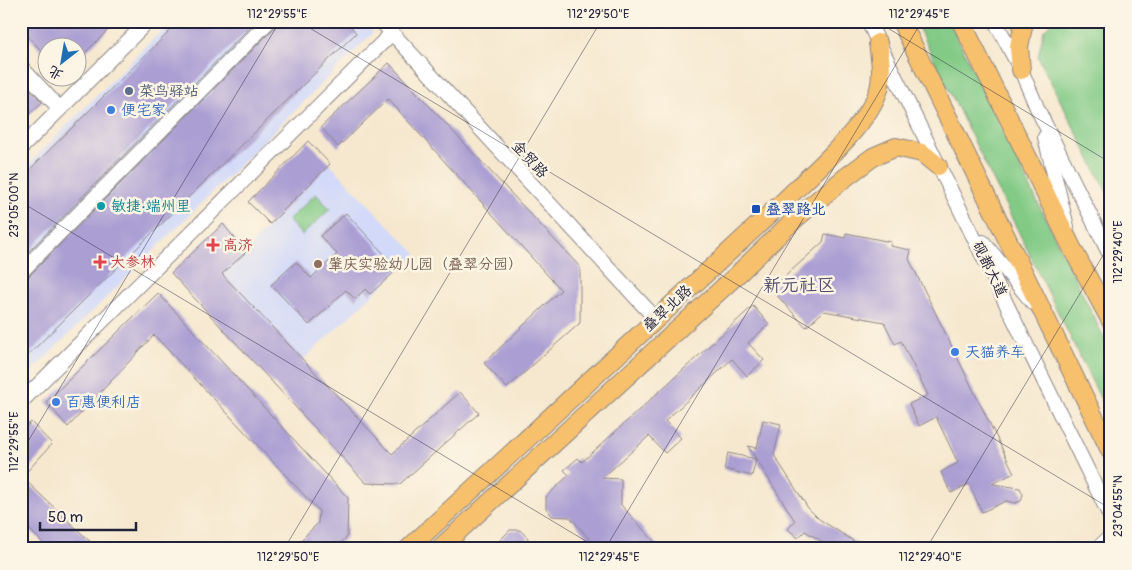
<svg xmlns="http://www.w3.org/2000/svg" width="1132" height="570" viewBox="0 0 1132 570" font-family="Pangolin,'LXGW WenKai TC',sans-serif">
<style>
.built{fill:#d2d9f9}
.green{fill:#82ca86;stroke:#527660}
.building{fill:#aa9ed3}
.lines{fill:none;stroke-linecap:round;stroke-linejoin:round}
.minor-casing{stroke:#8c8585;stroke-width:16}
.major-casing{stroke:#8c8585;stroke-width:20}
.minor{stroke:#fff;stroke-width:14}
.major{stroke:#f7c06c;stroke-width:18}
.ticks{fill:none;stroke:#22223b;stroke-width:1;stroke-opacity:0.45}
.service-dot{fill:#5c6f8a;stroke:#fcf5e5;stroke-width:2}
.shop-dot{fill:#3f7fe0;stroke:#fcf5e5;stroke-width:2}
.culture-dot{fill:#0f9aa8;stroke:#fcf5e5;stroke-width:2}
.transit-dot{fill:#1a4fb4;stroke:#fcf5e5;stroke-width:2}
.health-dot{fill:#e0444e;stroke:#fcf5e5;stroke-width:2}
.education-dot{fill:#8d6e63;stroke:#fcf5e5;stroke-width:2}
.labels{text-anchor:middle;stroke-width:5;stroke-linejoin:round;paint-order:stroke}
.service-label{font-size:15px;fill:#4e5e75;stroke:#fcf5e5;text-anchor:start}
.shop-label{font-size:15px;fill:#366cbe;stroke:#fcf5e5;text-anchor:start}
.street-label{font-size:15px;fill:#22223b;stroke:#fcf5e5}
.culture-label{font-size:15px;fill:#0d838f;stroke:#fcf5e5;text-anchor:start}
.transit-label{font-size:15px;fill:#164399;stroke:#fcf5e5;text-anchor:start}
.health-label{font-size:15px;fill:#be3a42;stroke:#fcf5e5;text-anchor:start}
.education-label{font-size:15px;fill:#785e54;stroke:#fcf5e5;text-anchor:start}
.quarter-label{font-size:18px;fill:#524d70;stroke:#fcf5e5}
.neatline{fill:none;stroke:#22223b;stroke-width:2}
.ticks-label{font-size:12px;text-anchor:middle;fill:#22223b}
</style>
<rect width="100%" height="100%" fill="#fcf5e5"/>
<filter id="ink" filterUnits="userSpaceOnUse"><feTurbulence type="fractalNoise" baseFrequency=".02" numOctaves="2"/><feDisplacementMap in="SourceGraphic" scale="10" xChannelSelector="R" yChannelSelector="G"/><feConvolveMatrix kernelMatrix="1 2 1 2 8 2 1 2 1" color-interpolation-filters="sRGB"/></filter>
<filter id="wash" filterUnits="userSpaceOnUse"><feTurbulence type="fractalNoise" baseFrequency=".0096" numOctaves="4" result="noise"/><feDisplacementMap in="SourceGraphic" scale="20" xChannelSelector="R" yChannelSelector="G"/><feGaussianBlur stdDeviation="1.12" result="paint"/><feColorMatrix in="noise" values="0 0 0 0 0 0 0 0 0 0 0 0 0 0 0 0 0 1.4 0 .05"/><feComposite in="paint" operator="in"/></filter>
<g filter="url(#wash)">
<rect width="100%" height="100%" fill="#f6e8cf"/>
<g class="built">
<polygon points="171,21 372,21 372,34 21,382 21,172"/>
<polygon points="330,164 416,254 303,360 222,274"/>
</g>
<g class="green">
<polygon points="915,21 949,21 1111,352 1111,420"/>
<polygon points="1053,21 1103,21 1111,37 1111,200 1038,57 1044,30"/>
<polygon points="316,194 330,209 302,235 288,220"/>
</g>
<g id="blocks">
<g class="building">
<polygon points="21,21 117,21 78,60 78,48 48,48 48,58 21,29"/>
<polygon points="180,21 256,21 21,259 21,178"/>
<polygon points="278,21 322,21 349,24 356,33 21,362 21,281 27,278 275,27"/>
<polygon points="389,63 580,267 580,323 507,388 484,363 561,290 388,99 338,147 321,127"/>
<polygon points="21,80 42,102 21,122"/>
<polygon points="308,141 330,164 270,224 248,202"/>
<polygon points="346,213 398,269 370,294 365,289 355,299 346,290 309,325 271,285 296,262 311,278 337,254 320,236"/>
<polygon points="223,224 246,252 222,274 392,454 460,392 479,413 400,484 366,483 171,273"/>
<polygon points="846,233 891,242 890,246 911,250 909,259 1014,473 992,484 1020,488 1023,494 1021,501 1015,503 1006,501 982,512 969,484 951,493 941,472 958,463 936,417 919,426 909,404 928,395 901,341 895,344 884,322 824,311 806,327 771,289 823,242 825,234 845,238"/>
<polygon points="158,293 348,498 347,537 334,549 303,549 298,543 318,523 319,511 154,335 68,427 46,402"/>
<polygon points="753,306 769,324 748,343 764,360 747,376 732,359 665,421 681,438 665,453 649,436 602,478 621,479 621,505 661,549 598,549 570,517 552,516 546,508 546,497 569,475 564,470 578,458 582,462"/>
<polygon points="763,420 781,424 774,455 808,508 819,519 866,549 834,549 805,531 798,538 788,529 795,521 748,446 757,448"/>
<polygon points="31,422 52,444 22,477 98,549 49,549 21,521 21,432"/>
<polygon points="728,453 756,459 752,476 724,469"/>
<polygon points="510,530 520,530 528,538 527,549 491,549"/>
</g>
</g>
</g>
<g filter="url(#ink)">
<use href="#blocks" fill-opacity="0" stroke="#8c8585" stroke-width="1"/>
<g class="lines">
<defs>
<g id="minor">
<polyline points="381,21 655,318"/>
<polyline points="868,21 1111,518"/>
<polyline points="995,21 1021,70 1038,110 1111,257"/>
<polyline points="21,67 60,109"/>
<polyline points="1045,137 1067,227"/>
<polyline points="21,148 148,21"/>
<polyline points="983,242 1033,303"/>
<polyline points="21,272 269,21"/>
<polyline points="21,402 392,33"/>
<polyline points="1097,549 1111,536"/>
</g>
<g id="major">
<polyline points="901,21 1111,452"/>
<polyline points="961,21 1073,250 1111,321"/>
<polyline points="1021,70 1019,47 1024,21"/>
<path d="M 408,549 L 785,200 C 813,172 868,126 879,89 C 883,74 880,57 878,43"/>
<polyline points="439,549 738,274 796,218 846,177 873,157 896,147 922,153 938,166"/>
</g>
</defs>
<use href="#minor" class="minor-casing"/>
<use href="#major" class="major-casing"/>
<use href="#minor" class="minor"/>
<use href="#major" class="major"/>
</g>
</g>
<path class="ticks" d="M 298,21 L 1111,509M 876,21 L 1111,163M 21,202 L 599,549M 21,453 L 280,21M 21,548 L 22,549M 284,549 L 601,21M 605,549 L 922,21M 926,549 L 1111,242"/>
<circle class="service-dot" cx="129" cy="91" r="5"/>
<g class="shop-dot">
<circle cx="111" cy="110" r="5"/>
<circle cx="955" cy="352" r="5"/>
<circle cx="56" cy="402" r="5"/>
</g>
<circle class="culture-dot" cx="101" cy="206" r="5"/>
<rect class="transit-dot" x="751" y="204" width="10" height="10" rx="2.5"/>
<g class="health-dot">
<path d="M210.5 237.5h5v5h5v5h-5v5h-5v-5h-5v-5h5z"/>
<path d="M97.5 254.5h5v5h5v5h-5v5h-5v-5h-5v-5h5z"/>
</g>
<circle class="education-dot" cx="318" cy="264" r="5"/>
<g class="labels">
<g class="service-label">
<text x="139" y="96">菜鸟驿站</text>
</g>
<g class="shop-label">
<text x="121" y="115">便宅家</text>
<text x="965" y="357">天猫养车</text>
<text x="66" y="407">百惠便利店</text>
</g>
<g class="street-label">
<text transform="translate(530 159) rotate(47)" y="5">金贸路</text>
<text transform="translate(990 269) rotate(64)" y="5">砚都大道</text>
<text transform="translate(667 308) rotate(-43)" y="5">叠翠北路</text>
</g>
<g class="culture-label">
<text x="111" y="211">敏捷·端州里</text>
</g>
<g class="transit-label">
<text x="766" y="214">叠翠路北</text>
</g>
<g class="health-label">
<text x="223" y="250">高济</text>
<text x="110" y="267">大参林</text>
</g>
<g class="education-label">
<text x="328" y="269">肇庆实验幼儿园（叠翠分园）</text>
</g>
<g class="quarter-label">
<text x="799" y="291">新元社区</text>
</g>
</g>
<rect width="1132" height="570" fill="none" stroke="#fcf5e5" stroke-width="55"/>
<g transform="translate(62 62) rotate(211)"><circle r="24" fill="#fcf5e5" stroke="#a5a1a1"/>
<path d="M0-4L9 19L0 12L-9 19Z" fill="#1f6fb2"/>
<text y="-8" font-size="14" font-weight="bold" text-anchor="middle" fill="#22223b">北</text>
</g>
<path d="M40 522v8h96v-8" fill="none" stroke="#22223b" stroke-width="2.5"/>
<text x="48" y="522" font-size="15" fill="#22223b" stroke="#fcf5e5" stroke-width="4" paint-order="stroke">50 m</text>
<rect x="28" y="28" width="1076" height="514" class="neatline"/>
<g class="ticks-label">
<text x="277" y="18">112°29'55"E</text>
<text x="598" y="18">112°29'50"E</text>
<text x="919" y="18">112°29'45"E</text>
<text transform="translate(14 205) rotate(-90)" y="4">23°05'00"N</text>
<text transform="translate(1118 252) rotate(-90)" y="4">112°29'40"E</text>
<text transform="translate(14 442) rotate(-90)" y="4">112°29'55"E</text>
<text transform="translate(1118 506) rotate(-90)" y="4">23°04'55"N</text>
<text x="288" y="561">112°29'50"E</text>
<text x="609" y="561">112°29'45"E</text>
<text x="930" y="561">112°29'40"E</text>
</g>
</svg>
